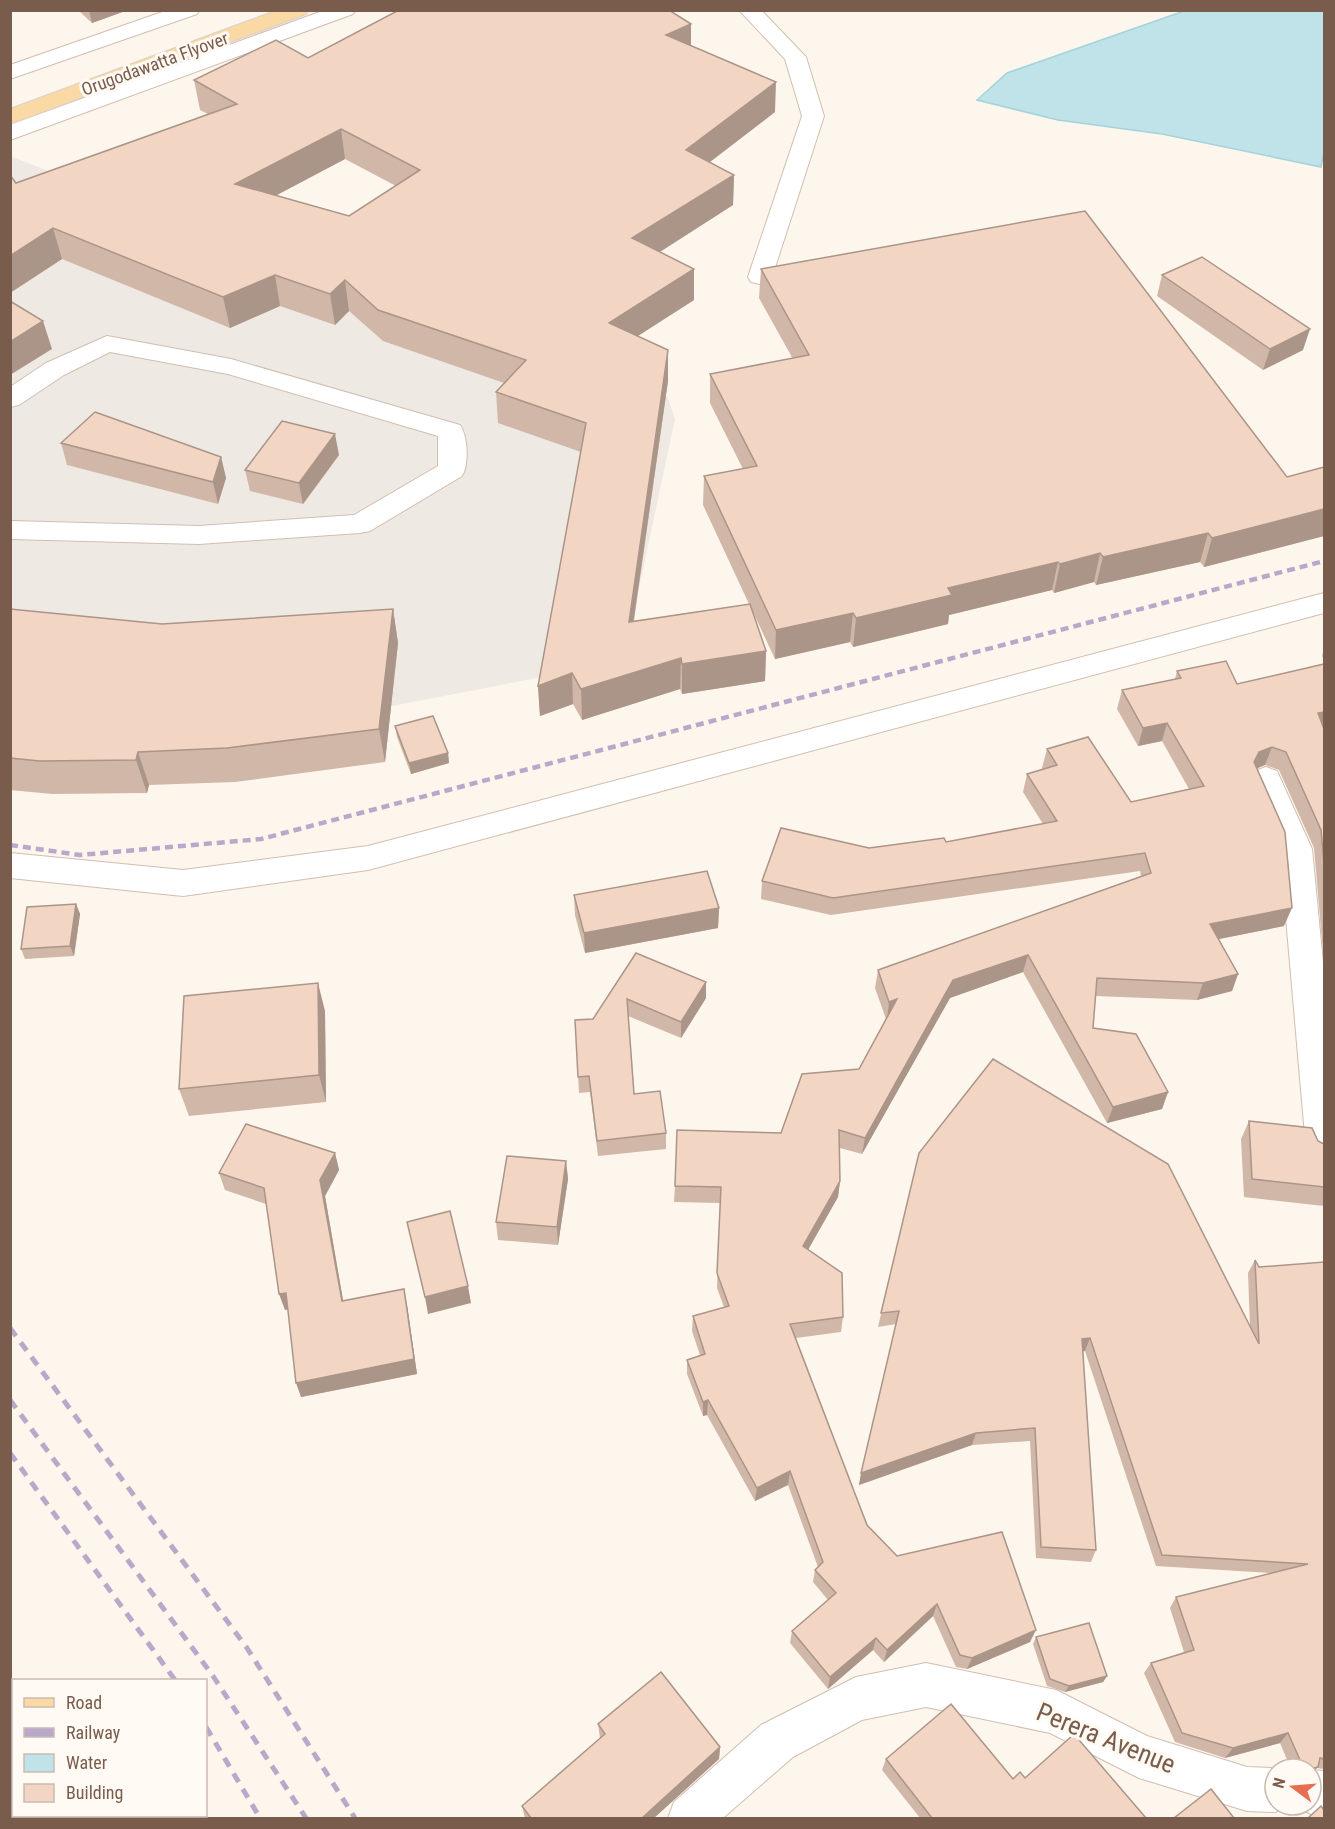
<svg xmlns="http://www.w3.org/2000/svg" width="1335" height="1829" viewBox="0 0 1335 1829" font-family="'Roboto Condensed',sans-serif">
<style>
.industrial{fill:#efe9e4}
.water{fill:#bfe3e8;stroke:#a5d3da;stroke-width:1.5}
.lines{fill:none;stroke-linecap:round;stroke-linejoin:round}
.minor-casing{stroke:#d1beb0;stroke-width:2}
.major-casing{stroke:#dad1cd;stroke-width:2}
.minor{fill:#fff;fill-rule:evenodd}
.major{fill:#fbd9a5;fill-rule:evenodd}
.rail-far1{stroke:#b9a8c9;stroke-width:4.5;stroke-dasharray:8 5;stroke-linecap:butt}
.rail{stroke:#b9a8c9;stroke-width:5;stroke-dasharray:10 8;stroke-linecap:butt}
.wall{fill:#d1b7a8;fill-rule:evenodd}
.shaded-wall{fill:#aa9588}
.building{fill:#f3d5c3;stroke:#aa9588;stroke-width:1.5;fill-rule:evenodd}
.labels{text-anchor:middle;stroke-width:6;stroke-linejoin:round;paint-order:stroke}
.far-street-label{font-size:18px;fill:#7a5c4d;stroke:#fffaf3}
.near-street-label{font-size:26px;fill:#7a5c4d;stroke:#fffaf3}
</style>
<rect width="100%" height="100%" fill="#fdf6ec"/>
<g class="industrial">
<polygon points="10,156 64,177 249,235 668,398 675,419 630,631 557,674 346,715 11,713"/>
<polygon points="10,1734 14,1739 14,1816 58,1816 60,1818 11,1818"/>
</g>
<polygon class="water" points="1184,11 1324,11 1324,152 1321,167 1162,134 1058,120 977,100 1007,73"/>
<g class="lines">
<defs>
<g id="minor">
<polygon points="168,10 200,10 197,14 10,79 10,65"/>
<polygon points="325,10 356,10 353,14 10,140 10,125"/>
<polygon points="739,10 761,10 806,57 824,116 772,277 769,282 760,284 751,282 748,277 802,116 785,59"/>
<path d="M 107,336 L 231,359 L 460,425 C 468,436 469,465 462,476 L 370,531 L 360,533 L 199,544 L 10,539 L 10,521 L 199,526 L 354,515 L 438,466 L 438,436 L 228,374 L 110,352 L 64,375 L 19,405 L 10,407 L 10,387 L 46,363 Z"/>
<polygon points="1324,593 1324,613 368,870 183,896 10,878 10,853 183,870 368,846"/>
<polygon points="1266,767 1277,771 1312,849 1324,973 1324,1163 1311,1158 1306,1147 1280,849 1250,779 1255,771"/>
<polygon points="926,1663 1056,1690 1147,1736 1247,1767 1275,1768 1278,1769 1275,1769 1275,1805 1291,1805 1275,1812 1247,1811 1139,1778 1050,1733 926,1707 862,1720 793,1757 723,1818 668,1818 674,1802 761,1725 856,1677"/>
<polygon points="1311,1770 1324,1771 1324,1815 1311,1814 1294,1805 1311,1805"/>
</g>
<polygon id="major" points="278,10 309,10 306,14 10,124 10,109"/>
</defs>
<use href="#minor" class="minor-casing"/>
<use href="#major" class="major-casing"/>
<use href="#minor" class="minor"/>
<use href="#major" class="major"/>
<polyline class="rail-far1" points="10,845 80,855 261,839 1324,561"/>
<g class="rail">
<polyline points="10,1328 247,1648 355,1818"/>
<polyline points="10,1400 213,1676 306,1818"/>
<polyline points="10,1453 175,1680"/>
<polyline points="206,1727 260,1818"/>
</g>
</g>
<g class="wall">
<polygon points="78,10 128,10 92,23"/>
<path d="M 691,24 L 691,45 L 775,112 L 710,162 L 734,175 L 733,205 L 660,252 L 694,300 L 637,336 L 668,381 L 634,621 L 749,604 L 703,505 L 704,476 L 743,469 L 710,403 L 710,374 L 793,359 L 759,298 L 761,269 L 1287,477 L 1324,467 L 1324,536 L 1204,567 L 1200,562 L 1096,585 L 1094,582 L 1054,593 L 1052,590 L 949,615 L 948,624 L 853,647 L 850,642 L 775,659 L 753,612 L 766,651 L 765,681 L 682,694 L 680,689 L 582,720 L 573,704 L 540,716 L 538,686 L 581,452 L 498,423 L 496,392 L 504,383 L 383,341 L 349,311 L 335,325 L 280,306 L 230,328 L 62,259 L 10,293 L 10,175 L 16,183 L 208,114 L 200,110 L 194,80 L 308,58 ZM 345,159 L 396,186 L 349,216 L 276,195 Z"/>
<polygon points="1162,275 1303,350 1263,370 1157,296"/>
<polygon points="61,443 221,457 226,478 218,504 67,465"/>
<polygon points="339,455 303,504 250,491 245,470"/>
<polygon points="10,609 162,624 393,609 398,643 385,762 235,782 149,785 147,793 52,794 10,790"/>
<polygon points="1324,648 1324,660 1322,656"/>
<polygon points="1177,671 1237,684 1324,729 1324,964 1314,848 1279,770 1265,765 1257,768 1284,926 1219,939 1238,974 1232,991 1197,1000 1095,996 1093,1028 1168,1092 1162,1109 1107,1123 1023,972 950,998 862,1154 840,1148 840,1181 838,1197 808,1250 843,1317 841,1332 796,1338 867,1525 897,1556 1030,1642 967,1669 956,1667 933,1616 884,1662 873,1650 828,1689 790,1643 792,1631 828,1600 813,1582 815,1570 818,1567 788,1485 755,1501 707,1415 703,1416 687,1374 687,1360 700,1355 692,1331 693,1316 724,1307 717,1288 720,1203 674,1202 675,1186 781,1133 859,1069 886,1019 875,988 878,970 1141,876 1140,871 831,915 761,899 762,881 869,848 946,842 1043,824 1023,792 1027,774 1043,769 1042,768 1047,749 1131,802 1189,789 1162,741 1138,746 1117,709 1122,690 1175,679"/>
<polygon points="395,726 448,753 449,763 411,774 397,737"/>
<polygon points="574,895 719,908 718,928 585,953 575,915"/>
<polygon points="76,904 80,914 74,956 25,959 21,949"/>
<polygon points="636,953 706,982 706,998 681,1038 628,1016 634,1094 666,1133 666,1149 598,1156 590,1092 579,1093 575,1020 593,1019"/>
<polygon points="325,1011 326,1102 189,1116 179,1089"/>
<polygon points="1249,1121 1318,1141 1324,1144 1324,1206 1244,1197 1241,1139"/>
<polygon points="335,1153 339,1170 325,1196 343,1301 407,1305 417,1374 301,1397 288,1309 285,1310 266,1204 225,1190 219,1173"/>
<polygon points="919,1153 1250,1327 1248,1273 1255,1260 1259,1267 1324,1262 1324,1769 1316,1768 1311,1774 1311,1769 1291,1769 1280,1743 1225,1758 1175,1742 1144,1673 1151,1663 1184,1652 1170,1608 1176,1597 1271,1573 1156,1566 1085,1351 1083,1351 1096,1550 1091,1562 1036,1558 1030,1441 972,1445 859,1485 896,1324 878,1327"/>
<polygon points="566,1161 568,1179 558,1245 498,1240 496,1222"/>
<polygon points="1036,1637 1107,1676 1103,1682 1065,1692 1047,1686 1033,1644"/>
<polygon points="598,1724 720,1747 719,1759 654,1818 525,1818 522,1806 600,1738"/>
<polygon points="886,1759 1013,1779 1025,1778 1146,1818 920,1818 882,1770"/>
</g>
<g class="shaded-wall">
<polygon points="89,10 128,10 92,23"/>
<polygon points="691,24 691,54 666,35"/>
<polygon points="776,82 775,112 685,181 686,150"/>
<polygon points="341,129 345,159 241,214 235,184"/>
<polygon points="734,175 733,205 633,269 632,238"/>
<polygon points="53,228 62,259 10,293 10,256"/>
<polygon points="694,269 694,300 610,354 609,323"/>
<polygon points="275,275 280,306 230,328 223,297"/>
<polygon points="345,280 349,311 335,325 330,294"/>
<polygon points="43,321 52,349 10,375 10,342"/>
<polygon points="1310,329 1303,350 1263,370 1270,349"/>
<polygon points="668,350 668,381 629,652 629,622"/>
<polygon points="335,434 339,455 303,504 299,483"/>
<polygon points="221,457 226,478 218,504 213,482"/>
<polygon points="1324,509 1324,536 1204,567 1212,538"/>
<polygon points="1208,533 1200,562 1096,585 1103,557"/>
<polygon points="1100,553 1094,582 1054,593 1060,564"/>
<polygon points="1058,562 1052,590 949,615 948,624 853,647 856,618 948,588"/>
<polygon points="393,609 398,643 385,762 379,729"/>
<polygon points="853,613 850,642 775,659 776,630"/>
<polygon points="766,651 765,681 682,694 682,664"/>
<polygon points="681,658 680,689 582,720 581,689"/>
<polygon points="572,673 573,704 540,716 538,686"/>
<polygon points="1324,712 1324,728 1318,713"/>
<polygon points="1167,723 1162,741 1138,746 1143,728"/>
<polygon points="1272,747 1265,765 1253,770 1254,762 1259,752"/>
<polygon points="138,752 149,785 147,793 136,760"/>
<polygon points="448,753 449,763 411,774 409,763"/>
<polygon points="76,904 80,914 74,956 70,946"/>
<polygon points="719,908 718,928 585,953 584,933"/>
<polygon points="1292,908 1284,926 1204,942 1210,924"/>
<polygon points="1028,955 1023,972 950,998 862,1154 865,1138 953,980"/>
<polygon points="1238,974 1232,991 1197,1000 1203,983"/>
<polygon points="706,982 706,998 681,1038 681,1022"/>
<polygon points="318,983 325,1011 326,1102 319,1075"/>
<polygon points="897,999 887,1020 889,1002"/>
<polygon points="1168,1092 1162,1109 1107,1123 1113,1107"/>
<polygon points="335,1153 339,1170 325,1196 346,1317 342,1301 320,1180"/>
<polygon points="566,1161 568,1179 558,1245 557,1227"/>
<polygon points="840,1181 838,1197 801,1262 803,1246"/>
<polygon points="468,1286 471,1303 428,1314 425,1297"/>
<polygon points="404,1289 407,1305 417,1374 301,1397 296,1383"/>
<polygon points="286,1293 292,1308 285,1310 279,1294"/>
<polygon points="1090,1338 1085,1351 1077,1353 1082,1339"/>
<polygon points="708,1400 707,1415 703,1416 703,1402"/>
<polygon points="976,1433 972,1445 859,1485 861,1473"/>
<polygon points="790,1471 788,1485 755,1501 757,1488"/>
<polygon points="937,1604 933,1616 884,1662 887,1650"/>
<polygon points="1036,1630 1030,1642 967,1669 972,1658"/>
<polygon points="876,1638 873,1650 828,1689 830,1677"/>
<polygon points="1107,1676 1103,1682 1065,1692 1069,1686"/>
<polygon points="1288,1733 1280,1743 1225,1758 1233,1748"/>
<polygon points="720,1747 719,1759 654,1818 642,1818"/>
<polygon points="1318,1767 1311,1774 1311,1769"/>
</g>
<g class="building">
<path d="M 399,10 L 669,10 L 691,24 L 666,35 L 776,82 L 686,150 L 734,175 L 632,238 L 694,269 L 609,323 L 668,350 L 629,622 L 750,604 L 766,651 L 682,664 L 681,658 L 581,689 L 572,673 L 538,686 L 586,423 L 496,392 L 526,360 L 378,310 L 345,280 L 330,294 L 275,275 L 223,297 L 53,228 L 10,256 L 10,175 L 16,183 L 237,104 L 194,80 L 276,40 L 308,58 ZM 341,129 L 420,170 L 349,216 L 235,184 Z"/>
<polygon points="1085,211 1287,477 1324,467 1324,509 1212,538 1208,533 1103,557 1100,553 1060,564 1058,562 948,588 952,595 856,618 853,613 776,630 704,476 757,466 710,374 809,355 761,269"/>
<polygon points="1202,257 1310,329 1270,349 1162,275"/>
<polygon points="10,301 43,321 10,342"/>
<polygon points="95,412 221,457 213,482 61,443"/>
<polygon points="282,421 335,434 299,483 245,470"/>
<polygon points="10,609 162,624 393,609 379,729 227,748 138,752 136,760 40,761 10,758"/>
<polygon points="1226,661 1237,684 1324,664 1324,712 1318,713 1324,729 1324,863 1321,830 1286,752 1272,747 1259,752 1254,762 1285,832 1292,908 1210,924 1238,974 1203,983 1097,978 1093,1028 1136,1034 1168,1092 1113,1107 1028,955 953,980 865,1138 839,1130 840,1181 803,1246 842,1273 843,1317 790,1324 867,1525 897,1556 1002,1532 1036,1630 972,1658 960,1655 937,1604 887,1650 876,1638 830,1677 792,1631 836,1593 815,1570 823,1562 790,1471 757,1488 708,1400 703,1402 687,1360 705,1354 693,1316 729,1306 717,1273 721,1187 675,1186 677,1130 781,1133 802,1074 859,1069 897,999 889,1002 878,970 1151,873 1145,853 833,898 762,881 781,828 869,848 944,838 946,842 1057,821 1027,774 1057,765 1047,749 1088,737 1131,802 1204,786 1167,723 1143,728 1122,690 1181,678 1177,671"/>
<polygon points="433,716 448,753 409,763 395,726"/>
<polygon points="707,871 719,908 584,933 574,895"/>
<polygon points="76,904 70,946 21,949 27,907"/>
<polygon points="636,953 706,982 681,1022 627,999 634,1094 660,1091 666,1133 597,1141 589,1076 578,1077 575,1020 593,1019"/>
<polygon points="318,983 319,1075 179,1089 184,996"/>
<polygon points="993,1059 1168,1164 1259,1344 1255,1260 1259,1267 1324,1262 1324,1759 1320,1758 1318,1767 1310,1769 1304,1769 1288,1733 1233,1748 1182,1733 1151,1663 1194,1650 1176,1597 1308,1564 1162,1555 1090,1338 1082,1339 1096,1550 1041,1547 1035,1428 976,1433 861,1473 899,1311 881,1313 919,1153"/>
<polygon points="1249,1121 1312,1128 1318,1141 1324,1144 1324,1187 1252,1179"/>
<polygon points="246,1124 335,1153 320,1180 342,1301 404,1289 414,1359 296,1383 286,1293 279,1294 264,1188 219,1173"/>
<polygon points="507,1156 566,1161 557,1227 496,1222"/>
<polygon points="450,1211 468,1286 425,1297 407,1222"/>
<polygon points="1089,1623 1107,1676 1069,1686 1050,1679 1036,1637"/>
<polygon points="661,1672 720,1747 642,1818 531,1818 522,1806 605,1734 598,1724"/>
<polygon points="951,1704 1013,1779 1020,1772 1025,1778 1074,1734 1146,1818 932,1818 886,1759"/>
<polygon points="1211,1789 1234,1818 1174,1818"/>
<polygon points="1321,1806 1324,1810 1324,1818 1308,1818"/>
</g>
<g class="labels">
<g class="far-street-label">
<text transform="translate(155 64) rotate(-20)" y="6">Orugodawatta Flyover</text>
</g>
<g class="near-street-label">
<text transform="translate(1106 1738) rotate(22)" y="9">Perera Avenue</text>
</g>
</g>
<rect width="1335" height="1829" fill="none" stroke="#7a5c4d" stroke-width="24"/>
<rect x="12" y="1679" width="195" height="138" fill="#fffaf3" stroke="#cabbb1" stroke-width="1.5"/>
<rect x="24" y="1698" width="30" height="9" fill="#fbd9a5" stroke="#cabbb1" stroke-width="1.5"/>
<text x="66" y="1709" font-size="18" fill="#7a5c4d">Road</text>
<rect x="24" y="1728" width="30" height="9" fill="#b9a8c9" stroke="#cabbb1" stroke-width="1.5"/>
<text x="66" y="1739" font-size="18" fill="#7a5c4d">Railway</text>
<rect x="24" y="1754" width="30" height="18" fill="#bfe3e8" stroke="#cabbb1" stroke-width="1.5"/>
<text x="66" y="1769" font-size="18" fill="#7a5c4d">Water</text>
<rect x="24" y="1784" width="30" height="18" fill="#f3d5c3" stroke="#cabbb1" stroke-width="1.5"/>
<text x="66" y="1799" font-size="18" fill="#7a5c4d">Building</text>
<g transform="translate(1293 1787) rotate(286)"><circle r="28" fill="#fffaf3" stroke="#cabbb1" stroke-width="1.5"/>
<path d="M0-4.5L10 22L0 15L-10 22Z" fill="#e76f51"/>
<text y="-9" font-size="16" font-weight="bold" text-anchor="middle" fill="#7a5c4d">N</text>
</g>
</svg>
